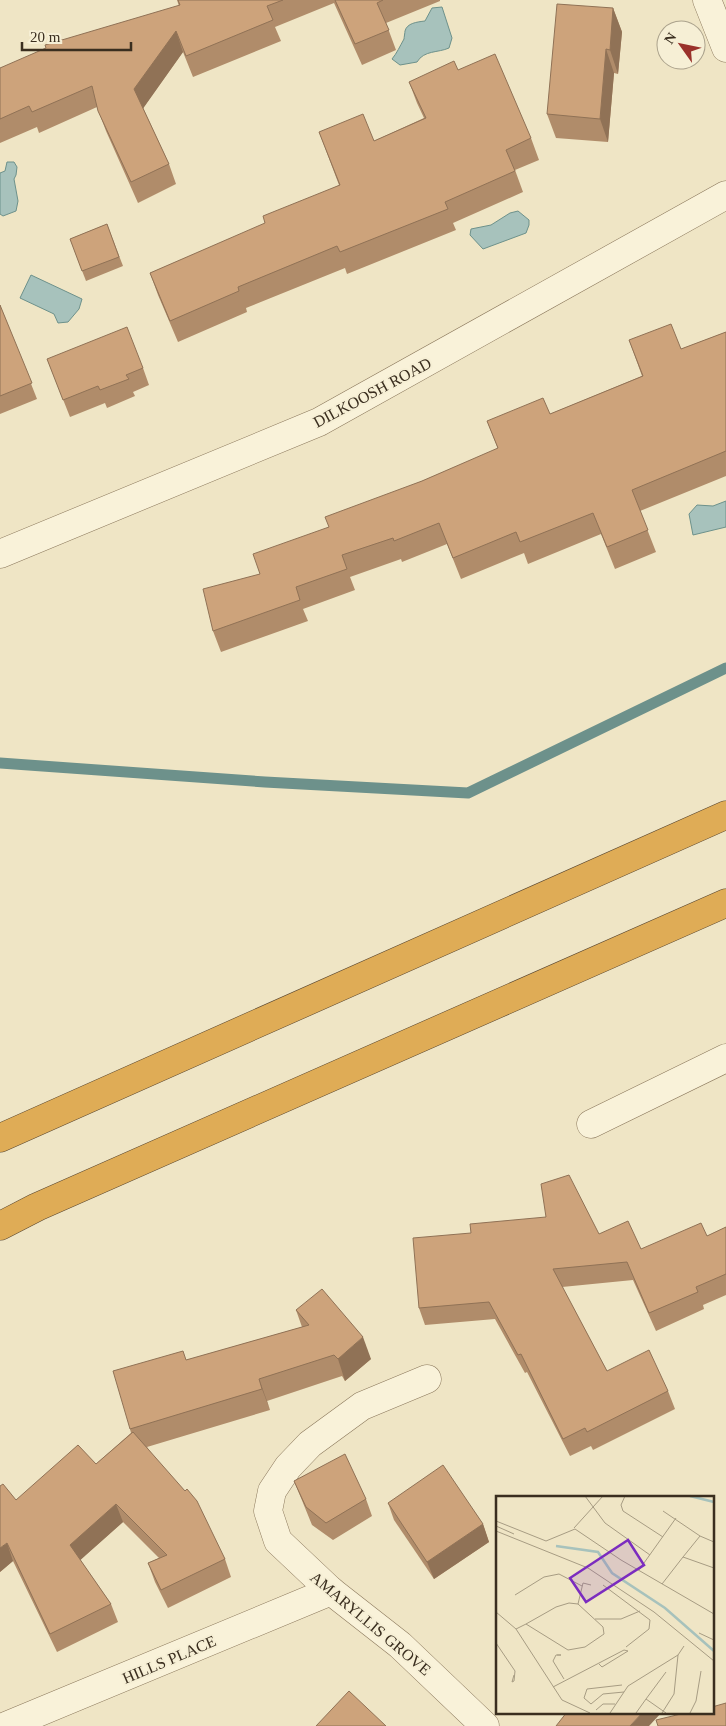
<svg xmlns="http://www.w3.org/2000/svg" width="726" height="1726" viewBox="0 0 726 1726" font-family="'Times New Roman',serif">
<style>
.water{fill:#a7c2bc;stroke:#6d918b}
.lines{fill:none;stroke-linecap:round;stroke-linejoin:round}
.stream{stroke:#6d918b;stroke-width:11}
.minor-casing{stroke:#8a775b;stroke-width:29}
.highway-casing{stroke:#58452f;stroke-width:29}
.minor{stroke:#f9f2d9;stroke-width:28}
.highway{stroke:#dfac56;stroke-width:28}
.wall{fill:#b08c6a}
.shaded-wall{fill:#907256}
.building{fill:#cda37b;stroke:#907256}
.labels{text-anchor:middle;stroke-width:4;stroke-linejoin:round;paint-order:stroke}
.street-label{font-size:16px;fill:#3a2e1f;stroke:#f6efd5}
.inset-river{fill:none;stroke:#a7c2bc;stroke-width:2.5}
.inset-road{fill:none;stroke:#a79c83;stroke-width:1}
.view{fill:#7b2cbf;fill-opacity:0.15;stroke:#7b2cbf;stroke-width:2.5}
.inset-edge{fill:none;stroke:#3a2e1f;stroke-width:2.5}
</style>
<rect width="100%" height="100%" fill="#efe5c5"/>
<g class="water">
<path d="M 442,7 L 452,38 L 449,48 C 438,53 424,50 417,62 L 400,65 L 392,59 C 397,53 400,46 404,39 C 404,38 405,32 405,31 C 407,23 417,22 425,21 L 432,8 Z"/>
<polygon points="7,162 14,162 17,167 16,175 14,179 18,201 16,211 3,216 0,214 0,173 5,171"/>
<polygon points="518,211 529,220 529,225 526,233 483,249 470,235 471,229 491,225 510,213"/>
<polygon points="31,275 82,299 79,309 68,322 58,323 54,314 20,298"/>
<polygon points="726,501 726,527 693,535 689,514 697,505 713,506"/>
</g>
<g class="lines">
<polyline class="stream" points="0,763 265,782 468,793 726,668"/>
<defs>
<g id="minor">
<polyline points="707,0 726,48"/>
<polyline points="0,554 319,422 726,195"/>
<polyline points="591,1124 726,1058"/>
<polyline points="427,1379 362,1406 310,1444 288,1467 272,1491 268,1511 278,1541 331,1591 400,1645 485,1726"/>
<polyline points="6,1726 331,1591"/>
</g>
<g id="highway">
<polyline points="0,1138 726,815"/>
<polyline points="0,1226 37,1207 726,903"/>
</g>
</defs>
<use href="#minor" class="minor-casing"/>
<use href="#highway" class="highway-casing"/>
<use href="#minor" class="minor"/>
<use href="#highway" class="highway"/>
</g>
<g class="wall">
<polygon points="177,0 440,0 440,1 386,23 396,50 362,65 334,3 275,27 281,41 193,77 183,52 143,108 169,164 176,184 138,203 106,131 97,107 39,133 37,127 0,143 0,68 179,6"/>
<polygon points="613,8 622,32 618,74 614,73 608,142 556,138 547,114"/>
<polygon points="458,70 531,138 539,160 515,170 523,192 453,223 456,230 347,274 345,268 246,308 247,312 178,342 158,295 150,273 265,224 339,185 319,132 374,141 424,118 417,103 409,82"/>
<polygon points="107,224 123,266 86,281 70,239"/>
<polygon points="0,305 37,399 0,414"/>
<polygon points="726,332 726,476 640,511 656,552 615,569 601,534 528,564 524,553 461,579 447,544 402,562 401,559 350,577 355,590 303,609 308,621 221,652 213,631 260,574 329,527 422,481 498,449 487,421 550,414 642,376 629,340 681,349"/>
<polygon points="47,359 143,368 149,385 133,392 135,396 107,408 105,403 70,417"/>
<polygon points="726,1227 726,1295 703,1305 704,1309 656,1331 633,1280 562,1287 607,1371 668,1391 675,1409 593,1450 591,1446 570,1456 527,1372 525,1373 495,1319 425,1325 419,1308 599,1234 641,1249 707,1236"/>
<polygon points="296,1310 371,1359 345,1381 342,1376 267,1401 270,1410 147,1447 225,1559 231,1577 168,1608 155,1582 148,1563 159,1558 123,1522 80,1560 111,1604 118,1622 57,1652 13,1561 0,1572 16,1500 96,1464 131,1433 130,1429 187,1360 302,1327"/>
<polygon points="294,1481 366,1499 372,1516 333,1540 312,1525 301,1498"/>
<polygon points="388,1503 483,1524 489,1542 434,1579 394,1520"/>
</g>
<g class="shaded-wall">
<polygon points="613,8 622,32 618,74 610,50"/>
<polygon points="176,31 183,52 142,110 134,89"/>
<polygon points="606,49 614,73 608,142 600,119"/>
<polygon points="363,1337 371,1359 345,1381 338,1359"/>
<polygon points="259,1379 267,1401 270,1410 262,1389"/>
<polygon points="116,1504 123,1522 77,1563 70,1545"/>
<polygon points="483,1524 489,1542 434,1579 427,1562"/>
<polygon points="7,1543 13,1561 0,1572 0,1548"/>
<polygon points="643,1712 662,1712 649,1726 630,1726"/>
</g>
<g class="building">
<polygon points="178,0 283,0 267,6 273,20 186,56 176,31 134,89 169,164 131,182 98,111 92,86 32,112 29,106 0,119 0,68 46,48 45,45 180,5"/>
<polygon points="335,0 383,0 377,3 389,30 355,44"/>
<polygon points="557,4 613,8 610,50 606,49 600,119 547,114"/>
<polygon points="495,54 531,138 506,150 515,171 445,202 448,209 340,252 337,246 238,287 239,291 170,321 150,273 265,223 263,216 340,185 319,132 363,114 374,141 426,118 409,82 454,61 458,70"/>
<polygon points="107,224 119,257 82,271 70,239"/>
<polygon points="0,305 32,383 0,396"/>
<polygon points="671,324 681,349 726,332 726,451 632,490 648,530 607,547 593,513 520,542 516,532 453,558 439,523 394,541 393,538 342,555 347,569 296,587 300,600 213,631 203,589 260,574 253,554 329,527 325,517 422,481 498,448 487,421 543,398 550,414 643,376 629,340"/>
<polygon points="127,327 143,368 126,375 129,379 100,390 98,386 63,400 47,359"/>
<polygon points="569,1175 599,1234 628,1221 641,1249 701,1223 707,1236 726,1227 726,1274 696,1287 698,1292 649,1313 627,1262 553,1269 607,1371 649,1350 668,1391 587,1432 585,1428 563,1439 521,1354 518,1355 489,1302 419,1308 413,1238 471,1233 470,1224 546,1217 541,1184"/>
<polygon points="322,1289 363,1337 338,1359 334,1355 259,1379 262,1389 130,1429 113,1371 183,1351 186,1360 309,1325 296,1310"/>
<polygon points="133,1432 185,1491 187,1489 197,1501 225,1559 161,1590 148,1563 167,1555 116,1504 70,1545 111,1604 50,1634 7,1543 0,1548 0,1486 3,1484 16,1500 78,1445 96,1464"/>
<polygon points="345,1454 366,1499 326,1523 306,1507 294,1481"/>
<polygon points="443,1465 483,1524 427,1562 388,1503"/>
<polygon points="349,1691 386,1726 316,1726"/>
<polygon points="726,1703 726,1726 658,1726 656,1720 689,1712 712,1712 712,1707"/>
<polygon points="567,1712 643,1712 630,1726 556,1726"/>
</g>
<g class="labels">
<g class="street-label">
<text transform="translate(372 392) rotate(-28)" y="6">DILKOOSH ROAD</text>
<text transform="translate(371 1623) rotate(40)" y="6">AMARYLLIS GROVE</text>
<text transform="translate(169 1659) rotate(-23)" y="6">HILLS PLACE</text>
</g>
</g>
<g transform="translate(496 1496)">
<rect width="218" height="218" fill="#efe5c5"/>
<path class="inset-river" d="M 194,0 L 218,6M 60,50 L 102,56 L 116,77 L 169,112 L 218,155"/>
<path class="inset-road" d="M 89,0 L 109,27 L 154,59M 129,0 L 125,9 L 127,15 L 167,41M 167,15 L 204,40M 0,25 L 50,45 L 79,33 L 125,64 L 218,118M 0,30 L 18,38M 78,32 L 107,0M 0,35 L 92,72 L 158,116 L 218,165M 187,61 L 204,40 L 218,46M 143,74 L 180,22M 166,88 L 187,61 L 218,72M 107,89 L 154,124 L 153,133 L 130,151M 19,99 L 48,81 L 63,78 L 86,90M 82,108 L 87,87 L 95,89M 0,116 L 20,133 L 66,204 L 94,217M 99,123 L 125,123 L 144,115M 20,133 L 30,128 L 53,115 L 60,111 L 73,107 L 82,108 L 107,131 L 108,138 L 89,151 L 72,154 L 30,128M 203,137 L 218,144M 0,147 L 19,175 L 18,185 L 16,186 L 18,179M 61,159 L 65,159 L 60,159 L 57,165 L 68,183M 126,189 L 91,193 L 88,202 L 95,208 L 107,198 L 128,196M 57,191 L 128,154 L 132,155 L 106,171 L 103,168M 150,203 L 170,176M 100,214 L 107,208 L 119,208M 114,217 L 132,190 L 182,159 L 188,150M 140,217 L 150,203 L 170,217M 166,217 L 178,198 L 182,159M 194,217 L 200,205 L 205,175"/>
<path class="view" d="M 132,44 L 148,69 L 90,106 L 74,82 Z"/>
<rect width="218" height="218" class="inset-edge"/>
</g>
<g transform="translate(681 45) rotate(303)"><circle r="24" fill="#f6efd5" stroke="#aba28c"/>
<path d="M0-4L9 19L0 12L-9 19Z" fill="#9a312a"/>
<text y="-8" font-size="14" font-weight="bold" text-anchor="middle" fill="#3a2e1f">N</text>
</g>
<path d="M22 42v8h109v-8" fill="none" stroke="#3a2e1f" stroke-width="2.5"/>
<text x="30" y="42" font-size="15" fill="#3a2e1f" stroke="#f6efd5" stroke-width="4" paint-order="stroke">20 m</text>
</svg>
